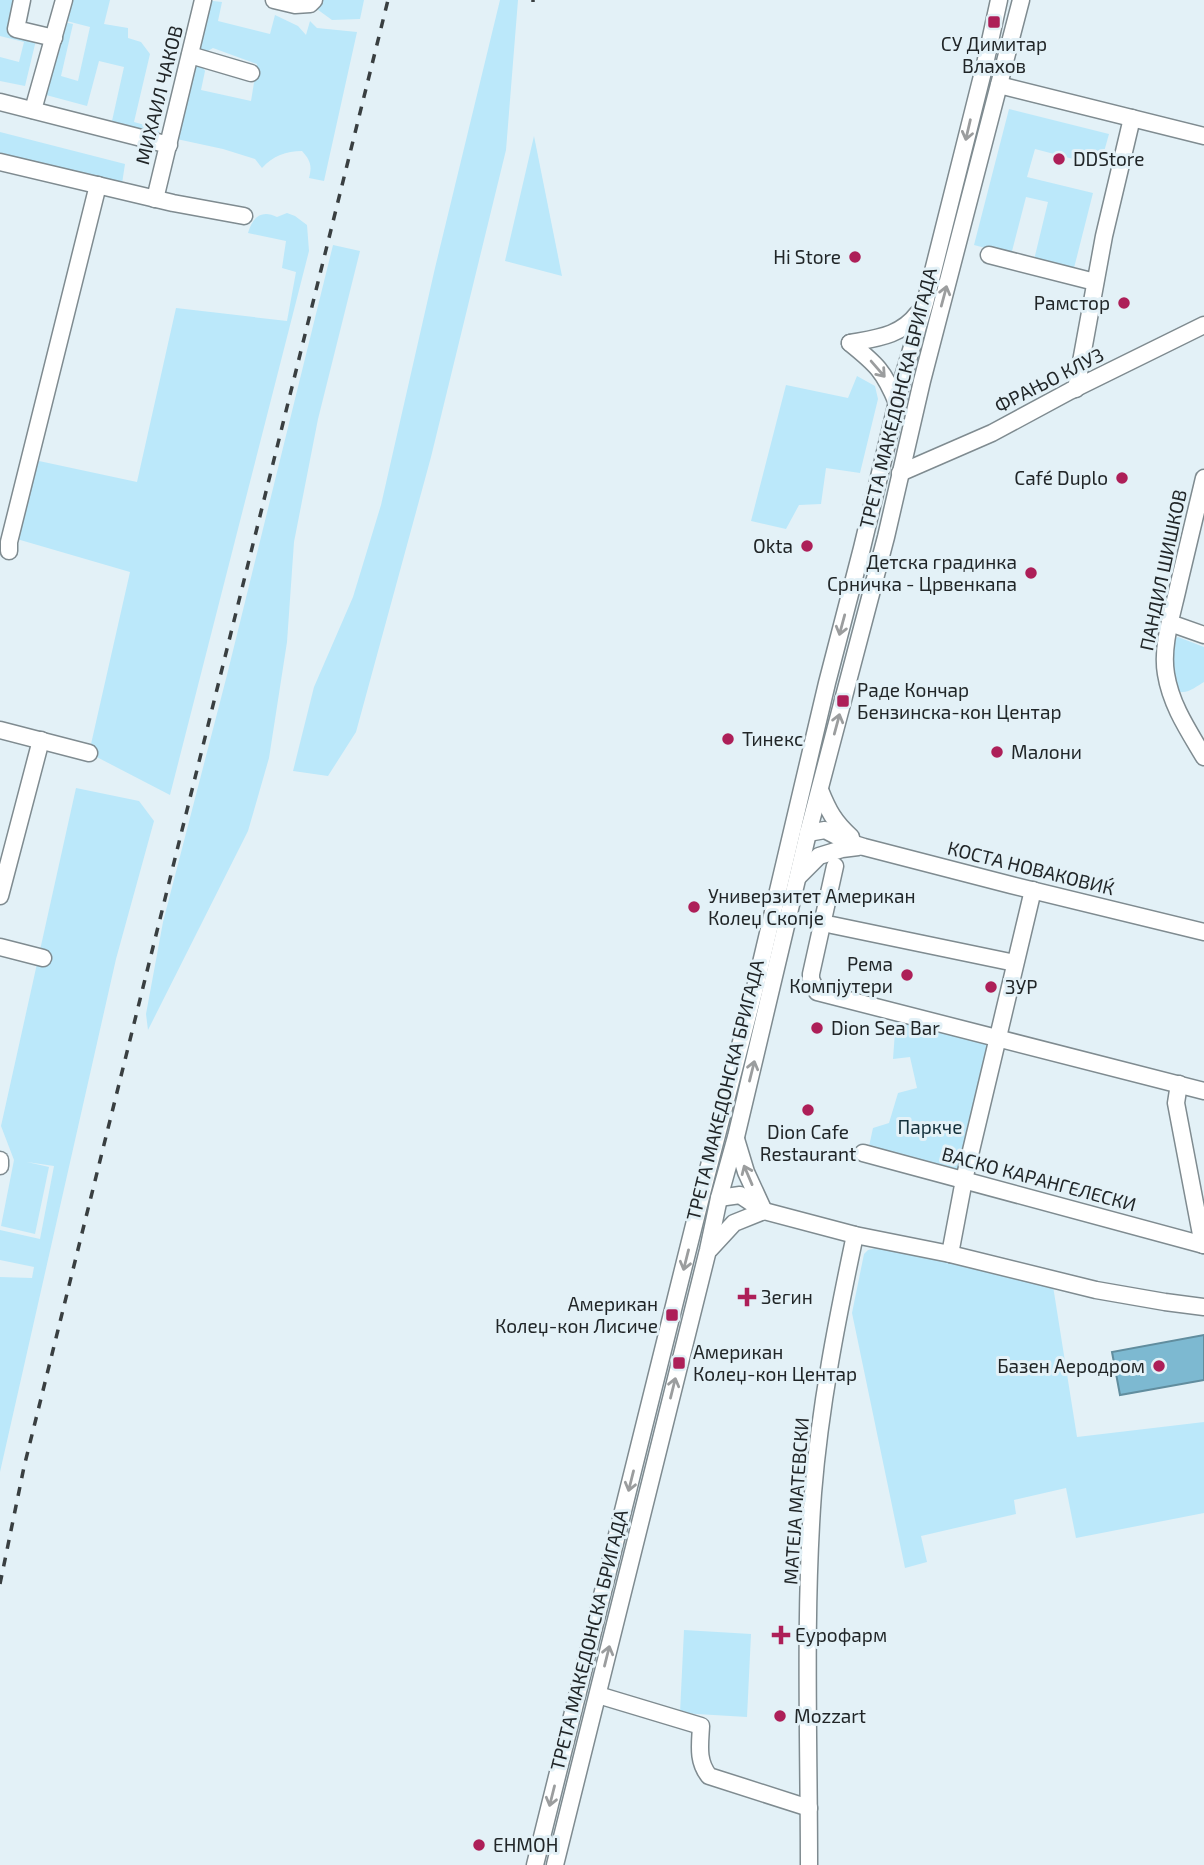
<svg xmlns="http://www.w3.org/2000/svg" width="1204" height="1865" viewBox="0 0 1204 1865" font-family="'Exo 2',sans-serif">
<style>
.green{fill:#bbe8fa}
.water{fill:#7db9d1;stroke:#618d9e;stroke-width:2}
.lines{fill:none;stroke-linecap:round;stroke-linejoin:round}
.minor-casing{stroke:#7f8b90;stroke-width:19}
.minor{stroke:#fff;stroke-width:16}
.rail{stroke:#393f41;stroke-width:3.5;stroke-dasharray:9 9;stroke-linecap:butt}
.oneway{stroke:#9b9d9e}
.poi-dot{fill:#ad1f58;stroke:#e3f1f7;stroke-width:2.5}
.labels{text-anchor:middle;stroke-width:6;stroke-linejoin:round;paint-order:stroke}
.poi-label{font-size:19px;fill:#212628;stroke:#e3f1f7;text-anchor:start}
.street-label{font-size:19px;fill:#212628;stroke:#e3f1f7}
.park-label{font-size:19px;fill:#13303b;stroke:#e3f1f7}
</style>
<rect width="100%" height="100%" fill="#e3f1f7"/>
<g class="green">
<polygon points="0,0 22,0 17,29 37,36 25,86 0,81 0,57 19,62 24,42 0,36"/>
<polygon points="64,0 110,0 104,24 128,28 128,38 141,42 150,54 134,122 159,129 157,142 110,130 124,67 99,61 87,106 46,95 54,38 59,21 73,24 61,76 78,81 90,27 59,19"/>
<path d="M 204,0 L 222,2 L 218,21 L 270,34 L 275,15 L 298,26 L 306,35 L 310,21 L 317,28 L 357,32 L 324,181 L 309,178 C 312,166 311,161 302,151 C 286,151 273,156 262,168 L 255,159 L 223,149 L 172,138 L 190,61 L 202,65 L 205,71 L 201,90 L 251,101 L 257,64 L 213,48 L 206,52 L 193,47 Z"/>
<polygon points="314,0 364,0 360,19 332,20 310,4"/>
<polygon points="500,0 518,0 506,150 431,457 356,732 328,776 293,771 314,687 353,597 381,505 435,268"/>
<polygon points="1009,109 1109,134 1100,166 1035,149 1027,177 1093,193 1073,272 1034,260 1048,202 1026,197 1011,255 974,245"/>
<polygon points="0,132 125,164 121,190 0,162"/>
<polygon points="534,136 562,276 505,261"/>
<path d="M 287,213 L 295,216 L 307,225 L 309,251 L 170,795 L 89,753 L 130,572 L 10,537 L 39,461 L 137,482 L 176,308 L 287,321 L 296,272 L 282,268 L 286,241 L 248,233 C 252,218 261,209 277,217 Z"/>
<polygon points="333,245 360,251 318,419 294,542 287,642 269,758 248,831 148,1030 146,1014 163,922 227,675"/>
<polygon points="857,376 875,386 878,399 860,473 826,468 821,504 799,505 786,529 751,521 786,385 848,398"/>
<path d="M 1178,637 L 1204,647 L 1204,682 C 1195,687 1186,696 1176,690 L 1171,659 L 1174,639 Z"/>
<polygon points="76,788 139,801 154,821 116,959 0,1472 0,1277 32,1278 34,1267 0,1260 0,1230 40,1239 54,1166 27,1162 49,1167 35,1234 1,1226 14,1160 1,1126"/>
<polygon points="896,1018 989,1041 959,1174 868,1151 873,1128 889,1123 898,1093 917,1088 910,1057 893,1059"/>
<polygon points="880,1247 1053,1286 1077,1437 1204,1422 1204,1513 1076,1538 1066,1488 1014,1500 1016,1514 921,1536 927,1562 905,1568 852,1313 864,1254 868,1250"/>
<polygon points="684,1630 751,1634 747,1717 680,1713"/>
</g>
<polygon class="water" points="1204,1335 1204,1380 1120,1395 1112,1352"/>
<g class="lines">
<defs>
<g id="minor">
<polyline points="22,0 16,29 54,38"/>
<polyline points="274,0 295,5 310,4 314,0"/>
<polyline points="190,55 251,73"/>
<polyline points="999,85 1204,136"/>
<polyline points="0,102 169,145"/>
<polyline points="33,110 64,0"/>
<polyline points="0,162 173,203 244,216"/>
<polyline points="155,199 203,0"/>
<polyline points="989,255 1095,282"/>
<path d="M 850,343 C 877,338 901,336 918,313"/>
<path d="M 850,343 C 876,364 884,371 897,403"/>
<polyline points="1076,389 1104,236 1132,118"/>
<polyline points="900,473 992,433 1070,391 1204,325"/>
<path d="M 1204,478 C 1196,513 1187,548 1179,583 C 1173,612 1161,645 1166,674 C 1171,705 1188,730 1204,757"/>
<polyline points="9,551 9,542 98,185"/>
<polyline points="1170,623 1204,635"/>
<polyline points="0,730 89,753"/>
<path d="M 820,790 C 828,810 834,822 851,837"/>
<polyline points="808,833 825,830 848,842 864,847 1011,885 1204,932"/>
<polyline points="835,866 811,974 811,979 817,992 1204,1091"/>
<polyline points="799,876 819,856 842,849 858,847"/>
<polyline points="0,896 41,740"/>
<polyline points="832,925 1015,963"/>
<polyline points="0,947 43,958"/>
<polyline points="1179,1084 1176,1103 1203,1245"/>
<polyline points="736,1139 746,1172 763,1209"/>
<polyline points="863,1153 1204,1245"/>
<polyline points="0,1160 0,1166"/>
<polyline points="719,1198 740,1195 764,1211 855,1235 950,1254 1096,1290 1165,1302 1204,1307"/>
<polyline points="710,1249 734,1223 764,1211"/>
<polyline points="950,1254 964,1180 1033,890"/>
<path d="M 598,1695 L 701,1726 C 700,1745 697,1761 709,1776 L 809,1808"/>
<polyline points="535,1865 702,1193 756,984 827,683 862,548 903,377 925,303 985,64 999,0"/>
<polyline points="555,1865 708,1250 719,1198 736,1137 808,833 886,537 922,381 1021,0"/>
<path d="M 809,1865 C 809,1741 804,1616 813,1493 C 820,1406 837,1320 855,1235"/>
</g>
</defs>
<use href="#minor" class="minor-casing"/>
<use href="#minor" class="minor"/>
<g class="rail">
<polyline points="533,2 533,0"/>
<polyline points="0,1584 24,1467 388,0"/>
</g>
</g>
<defs><path id="oneway-shaft" d="M-6 0H5M1.5-3L5.5 0L1.5 3" fill="none" stroke-width="1.6" stroke-linecap="round" stroke-linejoin="round" transform="scale(1.75)"/></defs>
<g class="oneway">
<use href="#oneway-shaft" transform="translate(968 130) rotate(103)"/>
<use href="#oneway-shaft" transform="translate(944 296) rotate(-75)"/>
<use href="#oneway-shaft" transform="translate(878 369) rotate(49)"/>
<use href="#oneway-shaft" transform="translate(842 625) rotate(105)"/>
<use href="#oneway-shaft" transform="translate(837 724) rotate(-75)"/>
<use href="#oneway-shaft" transform="translate(752 1071) rotate(-76)"/>
<use href="#oneway-shaft" transform="translate(748 1175) rotate(-113)"/>
<use href="#oneway-shaft" transform="translate(686 1260) rotate(104)"/>
<use href="#oneway-shaft" transform="translate(673 1388) rotate(-76)"/>
<use href="#oneway-shaft" transform="translate(631 1481) rotate(104)"/>
<use href="#oneway-shaft" transform="translate(607 1656) rotate(-76)"/>
<use href="#oneway-shaft" transform="translate(552 1796) rotate(104)"/>
</g>
<g class="poi-dot">
<rect x="987" y="15" width="14" height="14" rx="3.5"/>
<circle cx="1059" cy="159" r="7"/>
<circle cx="855" cy="257" r="7"/>
<circle cx="1124" cy="303" r="7"/>
<circle cx="1122" cy="478" r="7"/>
<circle cx="807" cy="546" r="7"/>
<circle cx="1031" cy="573" r="7"/>
<rect x="836" y="694" width="14" height="14" rx="3.5"/>
<circle cx="728" cy="739" r="7"/>
<circle cx="997" cy="752" r="7"/>
<circle cx="694" cy="907" r="7"/>
<circle cx="907" cy="975" r="7"/>
<circle cx="991" cy="987" r="7"/>
<circle cx="817" cy="1028" r="7"/>
<circle cx="808" cy="1110" r="7"/>
<path d="M743.5 1286.5h7v7h7v7h-7v7h-7v-7h-7v-7h7z"/>
<rect x="665" y="1308" width="14" height="14" rx="3.5"/>
<rect x="672" y="1356" width="14" height="14" rx="3.5"/>
<circle cx="1159" cy="1366" r="7"/>
<path d="M777.5 1624.5h7v7h7v7h-7v7h-7v-7h-7v-7h7z"/>
<circle cx="780" cy="1716" r="7"/>
<circle cx="479" cy="1845" r="7"/>
</g>
<g class="labels">
<g class="poi-label">
<text x="994" y="51" text-anchor="middle">СУ Димитар<tspan x="994" dy="22">Влахов</tspan></text>
<text x="1073" y="166">DDStore</text>
<text x="841" y="264" text-anchor="end">Hi Store</text>
<text x="1110" y="310" text-anchor="end">Рамстор</text>
<text x="1108" y="485" text-anchor="end">Café Duplo</text>
<text x="793" y="553" text-anchor="end">Okta</text>
<text x="1017" y="569" text-anchor="end">Детска градинка<tspan x="1017" dy="22">Срничка - Црвенкапа</tspan></text>
<text x="857" y="697">Раде Кончар<tspan x="857" dy="22">Бензинска-кон Центар</tspan></text>
<text x="742" y="746">Тинекс</text>
<text x="1011" y="759">Малони</text>
<text x="708" y="903">Универзитет Американ<tspan x="708" dy="22">Колеџ Скопје</tspan></text>
<text x="893" y="971" text-anchor="end">Рема<tspan x="893" dy="22">Компјутери</tspan></text>
<text x="1005" y="994">ЗУР</text>
<text x="831" y="1035">Dion Sea Bar</text>
<text x="808" y="1139" text-anchor="middle">Dion Cafe<tspan x="808" dy="22">Restaurant</tspan></text>
<text x="761" y="1304">Зегин</text>
<text x="658" y="1311" text-anchor="end">Американ<tspan x="658" dy="22">Колеџ-кон Лисиче</tspan></text>
<text x="693" y="1359">Американ<tspan x="693" dy="22">Колеџ-кон Центар</tspan></text>
<text x="1145" y="1373" text-anchor="end">Базен Аеродром</text>
<text x="795" y="1642">Еурофарм</text>
<text x="794" y="1723">Mozzart</text>
<text x="493" y="1852">ЕНМОН</text>
</g>
<g class="street-label">
<text transform="translate(159 95) rotate(-76)" y="7">МИХАИЛ ЧАКОВ</text>
<text transform="translate(1049 380) rotate(-27)" y="7">ФРАЊО КЛУЗ</text>
<text transform="translate(898 398) rotate(-76)" y="7">ТРЕТА МАКЕДОНСКА БРИГАДА</text>
<text transform="translate(1163 570) rotate(-78)" y="7">ПАНДИЛ ШИШКОВ</text>
<text transform="translate(1031 868) rotate(14)" y="7">КОСТА НОВАКОВИЌ</text>
<text transform="translate(725 1090) rotate(-76)" y="7">ТРЕТА МАКЕДОНСКА БРИГАДА</text>
<text transform="translate(1039 1179) rotate(15)" y="7">ВАСКО КАРАНГЕЛЕСКИ</text>
<text transform="translate(796 1501) rotate(-86)" y="7">МАТЕЈА МАТЕВСКИ</text>
<text transform="translate(589 1640) rotate(-76)" y="7">ТРЕТА МАКЕДОНСКА БРИГАДА</text>
</g>
<g class="park-label">
<text x="930" y="1134">Паркче</text>
</g>
</g>
</svg>
